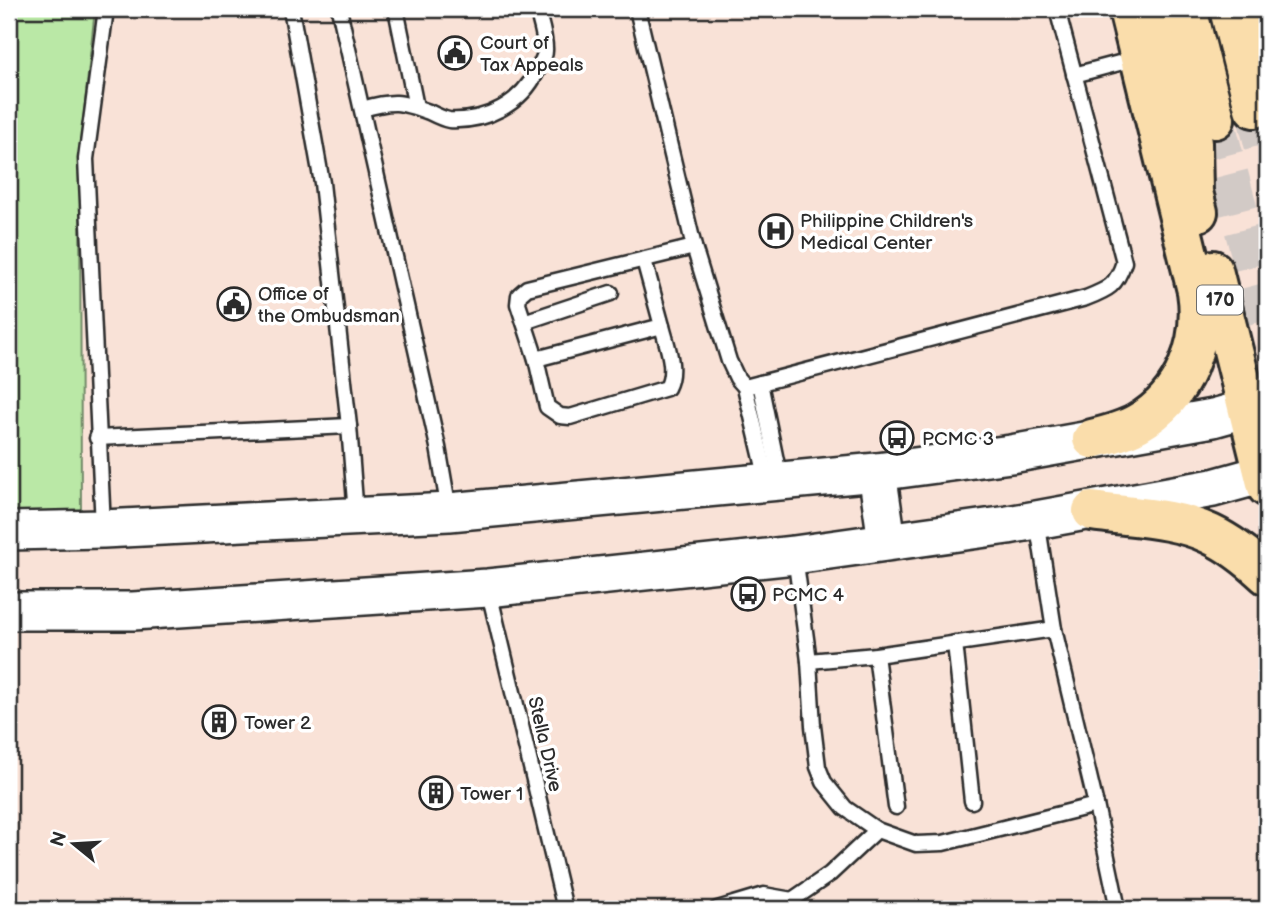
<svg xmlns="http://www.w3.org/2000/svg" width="1276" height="918" viewBox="0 0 1276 918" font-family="'Balsamiq Sans',sans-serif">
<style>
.built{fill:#f9e2d7}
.green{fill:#bae8a6;stroke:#728a68;stroke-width:2}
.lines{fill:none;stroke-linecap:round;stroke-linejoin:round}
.primary-tunnel{stroke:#d2cac6;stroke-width:38;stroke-dasharray:38 19;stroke-linecap:butt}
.service-casing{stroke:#2b2b2b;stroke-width:19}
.secondary-casing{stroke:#2b2b2b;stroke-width:42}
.primary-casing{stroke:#2b2b2b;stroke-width:44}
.service{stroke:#fff;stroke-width:14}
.secondary{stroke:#fff;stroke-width:37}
.primary{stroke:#faddab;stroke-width:38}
.labels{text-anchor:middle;stroke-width:7;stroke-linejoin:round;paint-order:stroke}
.shield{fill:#fff;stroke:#6b6b6b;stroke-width:2}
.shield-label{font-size:18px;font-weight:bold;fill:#2b2b2b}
.poi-label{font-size:19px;fill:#2b2b2b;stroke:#fff;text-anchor:start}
.street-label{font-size:19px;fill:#2b2b2b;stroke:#fff}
</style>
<rect width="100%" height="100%" fill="#fcf2ed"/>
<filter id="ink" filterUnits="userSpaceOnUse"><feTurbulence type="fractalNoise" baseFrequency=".0143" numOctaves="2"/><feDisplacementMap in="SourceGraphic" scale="14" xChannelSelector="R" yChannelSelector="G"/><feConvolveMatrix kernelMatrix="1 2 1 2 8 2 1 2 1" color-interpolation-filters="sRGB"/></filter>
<g filter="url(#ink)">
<rect class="built" x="9" y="9" width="1258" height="900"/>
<polygon class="green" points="9,9 95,9 80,150 81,521 9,521"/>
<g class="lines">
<g class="primary-tunnel">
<polyline points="1254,108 1267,159"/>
<polyline points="1215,119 1267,320"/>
</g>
<defs>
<g id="service">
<polyline points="291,9 322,183 349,426 356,515"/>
<polyline points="339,9 438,447 449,510"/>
<polyline points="396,9 416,107"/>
<polyline points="637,9 694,247 729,361 737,378 745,387 767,480"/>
<polyline points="1074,75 1138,58"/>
<path d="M 362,109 C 394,100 399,101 429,112 C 435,115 443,119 449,120 C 486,122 521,104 537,71 C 540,64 545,58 545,51 C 546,38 540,22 537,9"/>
<polyline points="524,322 611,293"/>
<path d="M 662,326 C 667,346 677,369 667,388 L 570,417 L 560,416 L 547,407 L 536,359 L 518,304 L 519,295 L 527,288 L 694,247"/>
<polyline points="536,359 662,326 644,260"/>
<polyline points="760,383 780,480"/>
<path d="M 745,387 L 1086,298 C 1109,289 1116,286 1124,262 L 1057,9"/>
<polyline points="97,438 349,426"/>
<polyline points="1037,520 1054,629 1096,805 1118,909"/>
<polyline points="103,527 86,159 106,9"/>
<polyline points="795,556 809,661 813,726 818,767 824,782 845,808 877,830 916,844 943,843 1096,805"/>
<polyline points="488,588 565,909"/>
<polyline points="955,643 972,801"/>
<polyline points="876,655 896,807"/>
<polyline points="809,661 876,655 1054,629"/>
<polyline points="717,909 764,895 792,900 830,874 877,830"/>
</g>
<g id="secondary">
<polyline points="877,472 887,541"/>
<polyline points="9,531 103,529 449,512 877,472 1011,454 1213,418 1267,403"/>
<polyline points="9,611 133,611 488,588 794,555 1008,525 1213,488 1267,473"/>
</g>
<g id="primary">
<polyline points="1158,9 1192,143 1193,192 1198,212"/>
<polyline points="1187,9 1215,119"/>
<polyline points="1229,9 1254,108"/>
<polyline points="1257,9 1267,48"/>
<polyline points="1213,270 1267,487"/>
<path d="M 1092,439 C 1108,435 1124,431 1138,423 C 1184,397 1205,342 1197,291 L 1128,9"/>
<path d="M 1092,511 C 1131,517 1174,517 1210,534 C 1231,544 1250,559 1267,575"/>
</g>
</defs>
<use href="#service" class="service-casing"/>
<use href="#secondary" class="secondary-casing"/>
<use href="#primary" class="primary-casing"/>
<use href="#service" class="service"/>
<use href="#secondary" class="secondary"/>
<use href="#primary" class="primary"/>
</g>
</g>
<defs>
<symbol id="civic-ring" viewBox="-11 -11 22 22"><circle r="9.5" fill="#fff" stroke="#2b2b2b" stroke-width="1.5"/><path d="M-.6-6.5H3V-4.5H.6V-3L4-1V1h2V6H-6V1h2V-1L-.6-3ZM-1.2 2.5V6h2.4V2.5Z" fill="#2b2b2b"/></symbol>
<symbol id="hospital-ring" viewBox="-11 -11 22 22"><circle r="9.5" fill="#fff" stroke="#2b2b2b" stroke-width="1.5"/><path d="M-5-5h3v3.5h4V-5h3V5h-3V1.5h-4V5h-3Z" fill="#2b2b2b"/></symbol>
<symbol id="bus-ring" viewBox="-11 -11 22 22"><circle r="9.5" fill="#fff" stroke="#2b2b2b" stroke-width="1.5"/><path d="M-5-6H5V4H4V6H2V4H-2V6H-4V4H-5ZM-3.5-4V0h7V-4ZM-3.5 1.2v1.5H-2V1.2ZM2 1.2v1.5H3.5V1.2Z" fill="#2b2b2b"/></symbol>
<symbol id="building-ring" viewBox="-11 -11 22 22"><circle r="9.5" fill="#fff" stroke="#2b2b2b" stroke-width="1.5"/><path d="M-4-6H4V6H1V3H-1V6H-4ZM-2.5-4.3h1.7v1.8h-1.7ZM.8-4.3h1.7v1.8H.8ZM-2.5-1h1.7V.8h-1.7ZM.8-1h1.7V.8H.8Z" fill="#2b2b2b"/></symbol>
</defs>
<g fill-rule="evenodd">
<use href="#civic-ring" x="436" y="34" width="38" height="38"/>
<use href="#hospital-ring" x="757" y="212" width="38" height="38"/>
<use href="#civic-ring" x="215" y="285" width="38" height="38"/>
<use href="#bus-ring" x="878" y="419" width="38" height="38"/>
<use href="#bus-ring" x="729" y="575" width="38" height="38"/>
<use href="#building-ring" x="200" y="703" width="38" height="38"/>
<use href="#building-ring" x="417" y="774" width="38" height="38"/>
</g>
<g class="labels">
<rect class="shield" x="1197" y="285.5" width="46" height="29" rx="5"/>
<g class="shield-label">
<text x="1220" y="306">170</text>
</g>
<g class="poi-label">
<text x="480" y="49">Court of<tspan x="480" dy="22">Tax Appeals</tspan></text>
<text x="800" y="227">Philippine Children's<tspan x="800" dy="22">Medical Center</tspan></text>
<text x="258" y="300">Office of<tspan x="258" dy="22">the Ombudsman</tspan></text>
<text x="922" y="445">PCMC 3</text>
<text x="772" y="601">PCMC 4</text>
<text x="244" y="729">Tower 2</text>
<text x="460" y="800">Tower 1</text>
</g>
<g class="street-label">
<text transform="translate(546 744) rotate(77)" y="7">Stella Drive</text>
</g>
</g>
<rect width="1276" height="918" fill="none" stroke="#fff" stroke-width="35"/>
<rect x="18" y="18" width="1241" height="883" fill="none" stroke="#2b2b2b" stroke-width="2.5" filter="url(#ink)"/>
<g transform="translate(74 844) rotate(288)" stroke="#ffffff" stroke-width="5" paint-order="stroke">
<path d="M0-5L12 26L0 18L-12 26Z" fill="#2b2b2b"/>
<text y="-10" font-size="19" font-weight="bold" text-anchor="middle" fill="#2b2b2b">N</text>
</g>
</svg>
